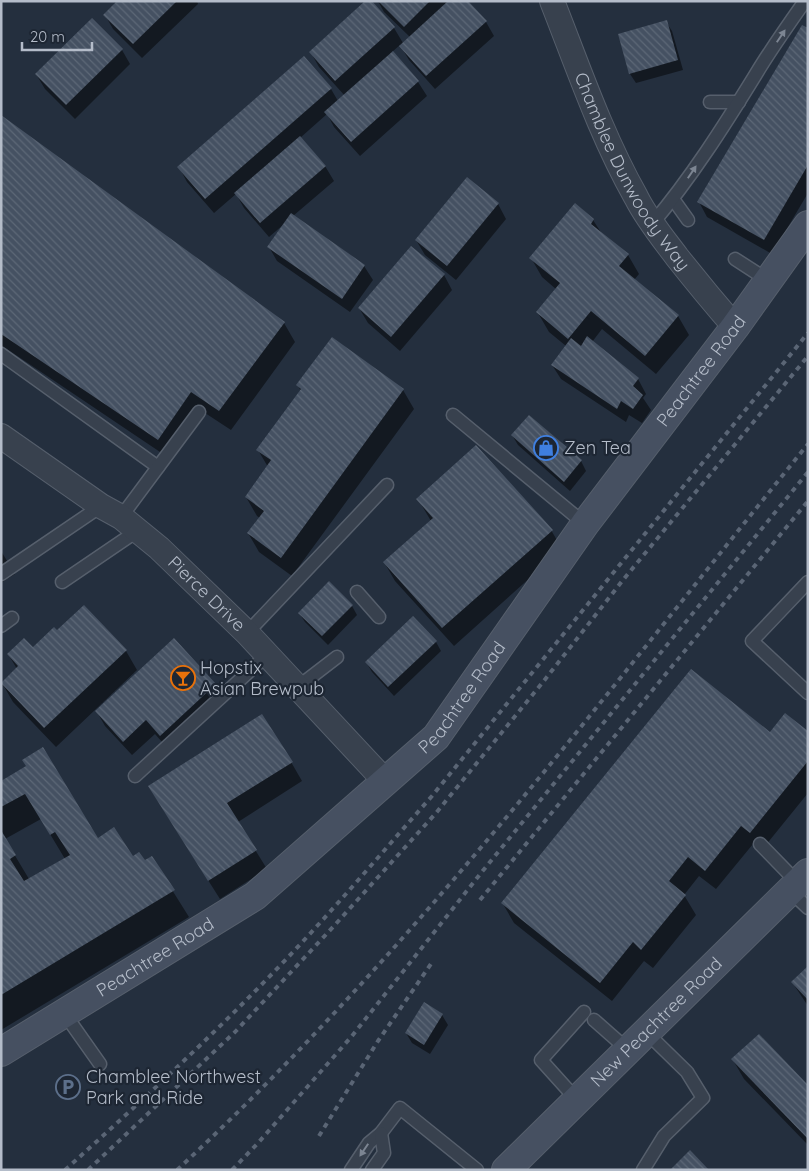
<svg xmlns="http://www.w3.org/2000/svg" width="809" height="1171" viewBox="0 0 809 1171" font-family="Quicksand,sans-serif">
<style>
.shadow{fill:#0007;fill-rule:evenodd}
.building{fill:url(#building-back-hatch)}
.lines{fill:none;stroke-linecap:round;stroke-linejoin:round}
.lane-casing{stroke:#565f6c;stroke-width:15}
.street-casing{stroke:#565f6c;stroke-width:26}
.secondary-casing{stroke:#565f6c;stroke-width:30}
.lane{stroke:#38414e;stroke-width:12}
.street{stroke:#38414e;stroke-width:24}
.secondary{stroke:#465061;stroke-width:28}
.rail{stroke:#5a6575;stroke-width:4;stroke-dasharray:5 5;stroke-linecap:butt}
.oneway{fill:#7c8592}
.labels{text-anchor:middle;stroke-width:4.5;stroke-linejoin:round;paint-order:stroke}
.street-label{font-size:18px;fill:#b4bcc9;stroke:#1d2633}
.poi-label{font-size:18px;fill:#b4bcc9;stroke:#1d2633;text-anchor:start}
</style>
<defs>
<pattern id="building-back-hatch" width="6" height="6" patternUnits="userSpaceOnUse" patternTransform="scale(1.25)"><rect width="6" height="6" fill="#455162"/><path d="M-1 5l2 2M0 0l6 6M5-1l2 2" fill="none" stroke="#5d6877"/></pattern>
</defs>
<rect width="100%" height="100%" fill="#242f3e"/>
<g class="shadow">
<polygon points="119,1 197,1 198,4 142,58 113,29 105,15"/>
<polygon points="370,1 394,28 403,43 410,37 384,12 378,1 467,1 486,22 494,36 435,89 409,60 400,45 392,52 418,82 427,96 360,156 334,127 327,114 300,138 325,166 334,181 293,216 364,266 373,280 350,312 277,261 269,247 283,225 269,237 244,208 236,194 214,213 187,182 179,167 331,89 338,101 345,96 319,67 311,53"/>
<polygon points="666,22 672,31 683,70 636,83 630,74"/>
<polygon points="808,30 808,193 772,254 707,217 699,202"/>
<polygon points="122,50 130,64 75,119 45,89 36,74"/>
<polygon points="1,116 284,323 295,342 231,430 202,411 169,458 1,345"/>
<polygon points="498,204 506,219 456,280 425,255 416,240"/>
<polygon points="593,220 602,234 628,255 639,274 634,280 678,316 689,335 656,374 602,329 592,342 638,379 646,394 643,398 651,410 642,423 629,415 626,422 561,379 552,365 566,346 549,332 538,313 557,290 542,277 531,258"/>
<polygon points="444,275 452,290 400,351 368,323 359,308"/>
<polygon points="298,386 403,390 414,409 292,576 259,552 248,533 260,518 257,516 246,497 268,467 258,450 301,391"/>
<polygon points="512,435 581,461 586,471 570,491 518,445"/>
<polygon points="418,499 551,530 562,549 454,646 395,581 384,562 431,521"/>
<polygon points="1,551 15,574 1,583"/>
<polygon points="352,606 357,615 328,645 305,622 299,613"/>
<polygon points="84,607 126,651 137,670 56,747 13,702 2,683 17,669 8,654 33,649 57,632"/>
<polygon points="436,642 441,651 394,696 372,672 366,662"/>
<polygon points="215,684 224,699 169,750 155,734 132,755 105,726 97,712"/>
<polygon points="808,733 808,793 761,851 753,844 716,889 699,876 684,895 696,915 653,968 644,961 612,1001 514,923 503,904 770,734"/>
<polygon points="291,762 302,781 238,822 267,869 220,899 149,787"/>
<path d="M 27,766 L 97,839 L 132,858 L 145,862 L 152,858 L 189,917 L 1,1030 L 1,782 ZM 41,819 L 65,859 L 29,879 L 5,839 Z"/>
<polygon points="808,968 808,1006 792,982"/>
<polygon points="442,1015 448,1025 430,1054 412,1043 406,1033"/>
<polygon points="733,1060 808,1086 808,1145 744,1079"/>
</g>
<g class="building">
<polygon points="117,1 177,1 133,44 103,15"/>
<polygon points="365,1 372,1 395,27 335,81 309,52"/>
<polygon points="378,1 430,1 404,27"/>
<polygon points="448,1 468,1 487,21 426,76 399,46"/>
<polygon points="92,18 123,49 66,105 35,74"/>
<polygon points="667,20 678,60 629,74 618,34"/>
<polygon points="802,25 808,28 808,165 764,240 697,202"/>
<polygon points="393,51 419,81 351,142 324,112"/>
<polygon points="304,56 332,88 205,199 177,167"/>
<polygon points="1,115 285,322 219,411 191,392 158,440 1,334"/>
<polygon points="300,136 326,166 260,223 234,193"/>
<polygon points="467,177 499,203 447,266 415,240"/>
<polygon points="575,203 594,219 591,224 629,254 619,266 679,315 645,356 591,311 568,339 536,312 560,283 529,258"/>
<polygon points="291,213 365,265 342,299 267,247"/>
<polygon points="411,246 445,274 391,337 358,308"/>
<polygon points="587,336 639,378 633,386 643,395 633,409 621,401 617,409 551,365 571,338 581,346"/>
<polygon points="332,337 404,389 281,558 247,533 264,511 245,497 271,460 256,450 301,389 296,385"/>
<polygon points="529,415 582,460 564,482 511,435"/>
<polygon points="476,445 553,530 442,628 383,562 433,518 416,499"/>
<polygon points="329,581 353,605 322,636 298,613"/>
<polygon points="84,605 127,650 44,728 1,683 18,666 7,654 24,638 33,647 54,627 57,630"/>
<polygon points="413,616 437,641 388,687 365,662"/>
<polygon points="174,638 216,684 160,736 146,720 123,742 95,711"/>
<polygon points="691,669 770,732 785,713 808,731 808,761 750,833 741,826 705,871 688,857 669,881 686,895 641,950 633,942 600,983 501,903"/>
<polygon points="262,714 293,762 227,803 257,850 208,881 148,786"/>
<polygon points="43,747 98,838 114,827 133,856 139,852 145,860 152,856 175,890 1,995 1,830 16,855 10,859 24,881 70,855 55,832 50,835 25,794 1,807 1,781 26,766 22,760"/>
<polygon points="808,966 808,1000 791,982"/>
<polygon points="424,1002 443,1014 424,1045 405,1033"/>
<polygon points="759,1034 808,1085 808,1139 731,1059"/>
<polygon points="690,1150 709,1170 670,1170"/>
</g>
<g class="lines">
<defs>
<g id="lane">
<polyline points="710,102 739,102"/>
<polyline points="673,199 688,220"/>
<path d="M 652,224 C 691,178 724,126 756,74 C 771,49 788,25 805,1"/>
<polyline points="735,259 769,281"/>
<polyline points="1,354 158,467"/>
<polyline points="453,415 585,524"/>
<polyline points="121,517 199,412"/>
<polyline points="1,574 101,506"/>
<polyline points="62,582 137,531"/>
<polyline points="808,582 752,641 808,693"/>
<polyline points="357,592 379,617"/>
<polyline points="1,626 12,618"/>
<polyline points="247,633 387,485"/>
<polyline points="298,687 337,657"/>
<polyline points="135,776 267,655"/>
<polyline points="760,844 798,883"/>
<polyline points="790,891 808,908"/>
<polyline points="64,1013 100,1064"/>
<polyline points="594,1020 628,1050"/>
<polyline points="577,1100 541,1060 584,1012"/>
<polyline points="351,1170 369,1143 381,1133 400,1108 477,1170"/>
<polyline points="372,1170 384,1153 381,1133"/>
<polyline points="643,1170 664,1136 703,1098 687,1072 646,1032"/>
</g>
<g id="street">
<path id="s1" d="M 552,1 C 578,67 601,135 636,197 C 647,219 662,237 677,257 C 696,281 715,304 735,327"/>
<path id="s2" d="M 1,436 L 101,506 L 121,517 L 159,548 L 247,633 L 385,781"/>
</g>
<g id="secondary">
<path id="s3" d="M 1,1052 L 255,896 L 436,737 L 585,524 L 735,327 L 808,225"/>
<path id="s4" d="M 506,1170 L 808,873"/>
</g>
</defs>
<use href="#lane" class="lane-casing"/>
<use href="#street" class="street-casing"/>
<use href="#secondary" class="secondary-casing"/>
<use href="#lane" class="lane"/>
<use href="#street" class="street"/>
<use href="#secondary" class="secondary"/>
<g class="rail">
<polyline points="480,900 808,501"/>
<polyline points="319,1136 378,1041 433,961"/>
<path d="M 65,1170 C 143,1100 221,1028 293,952 C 341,901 386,848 432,796 L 808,333"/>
<polyline points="88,1170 235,1032 333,927 436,813 543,682 623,580 808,356"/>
<path d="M 177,1170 C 413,952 606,693 808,444"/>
<polyline points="232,1170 258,1143 352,1036 481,873 808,472"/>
</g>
</g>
<defs><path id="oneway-solid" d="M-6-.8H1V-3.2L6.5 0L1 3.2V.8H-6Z" transform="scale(1.25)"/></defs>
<g class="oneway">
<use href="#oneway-solid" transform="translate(781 36) rotate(-56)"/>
<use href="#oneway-solid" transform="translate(692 172) rotate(-56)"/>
<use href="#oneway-solid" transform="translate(364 1150) rotate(124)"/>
</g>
<defs>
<symbol id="shop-ring" viewBox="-11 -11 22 22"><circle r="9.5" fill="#1d2633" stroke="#3f7fe0" stroke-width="1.5"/><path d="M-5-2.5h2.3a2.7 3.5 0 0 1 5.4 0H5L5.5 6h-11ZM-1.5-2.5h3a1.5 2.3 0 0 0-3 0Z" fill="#3f7fe0"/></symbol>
<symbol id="bar-ring" viewBox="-11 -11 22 22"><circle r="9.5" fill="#1d2633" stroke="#e8710a" stroke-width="1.5"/><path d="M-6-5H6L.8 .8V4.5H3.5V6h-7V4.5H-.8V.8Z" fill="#e8710a"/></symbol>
<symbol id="parking-ring" viewBox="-11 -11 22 22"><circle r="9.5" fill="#1d2633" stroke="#5c6f8a" stroke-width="1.5"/><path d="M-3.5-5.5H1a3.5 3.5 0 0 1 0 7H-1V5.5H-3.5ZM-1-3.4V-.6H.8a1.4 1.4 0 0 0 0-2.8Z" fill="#5c6f8a"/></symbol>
</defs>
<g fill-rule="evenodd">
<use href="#shop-ring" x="532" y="434" width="28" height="28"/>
<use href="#bar-ring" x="169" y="664" width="28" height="28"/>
<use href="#parking-ring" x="54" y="1073" width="28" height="28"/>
</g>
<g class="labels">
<g class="street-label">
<text dy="6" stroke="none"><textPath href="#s1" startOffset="189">Chamblee Dunwoody Way</textPath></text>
<text dy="6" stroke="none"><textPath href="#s3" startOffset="991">Peachtree Road</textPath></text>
<text dy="6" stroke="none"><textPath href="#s2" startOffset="260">Pierce Drive</textPath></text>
<text dy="6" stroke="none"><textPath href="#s3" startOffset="586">Peachtree Road</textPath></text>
<text dy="6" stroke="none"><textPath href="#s3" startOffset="181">Peachtree Road</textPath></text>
<text dy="6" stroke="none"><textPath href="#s4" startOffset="211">New Peachtree Road</textPath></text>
</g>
<g class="poi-label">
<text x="564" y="454">Zen Tea</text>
<text x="200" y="674">Hopstix<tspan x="200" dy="21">Asian Brewpub</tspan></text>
<text x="86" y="1083">Chamblee Northwest<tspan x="86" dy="21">Park and Ride</tspan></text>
</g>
</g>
<rect width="809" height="1171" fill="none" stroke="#b4bcc9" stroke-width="5"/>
<path d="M22 42v8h70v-8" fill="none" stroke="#b4bcc9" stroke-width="2.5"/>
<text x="30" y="42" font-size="15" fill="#b4bcc9" stroke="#1d2633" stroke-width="4" paint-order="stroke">20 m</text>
</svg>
